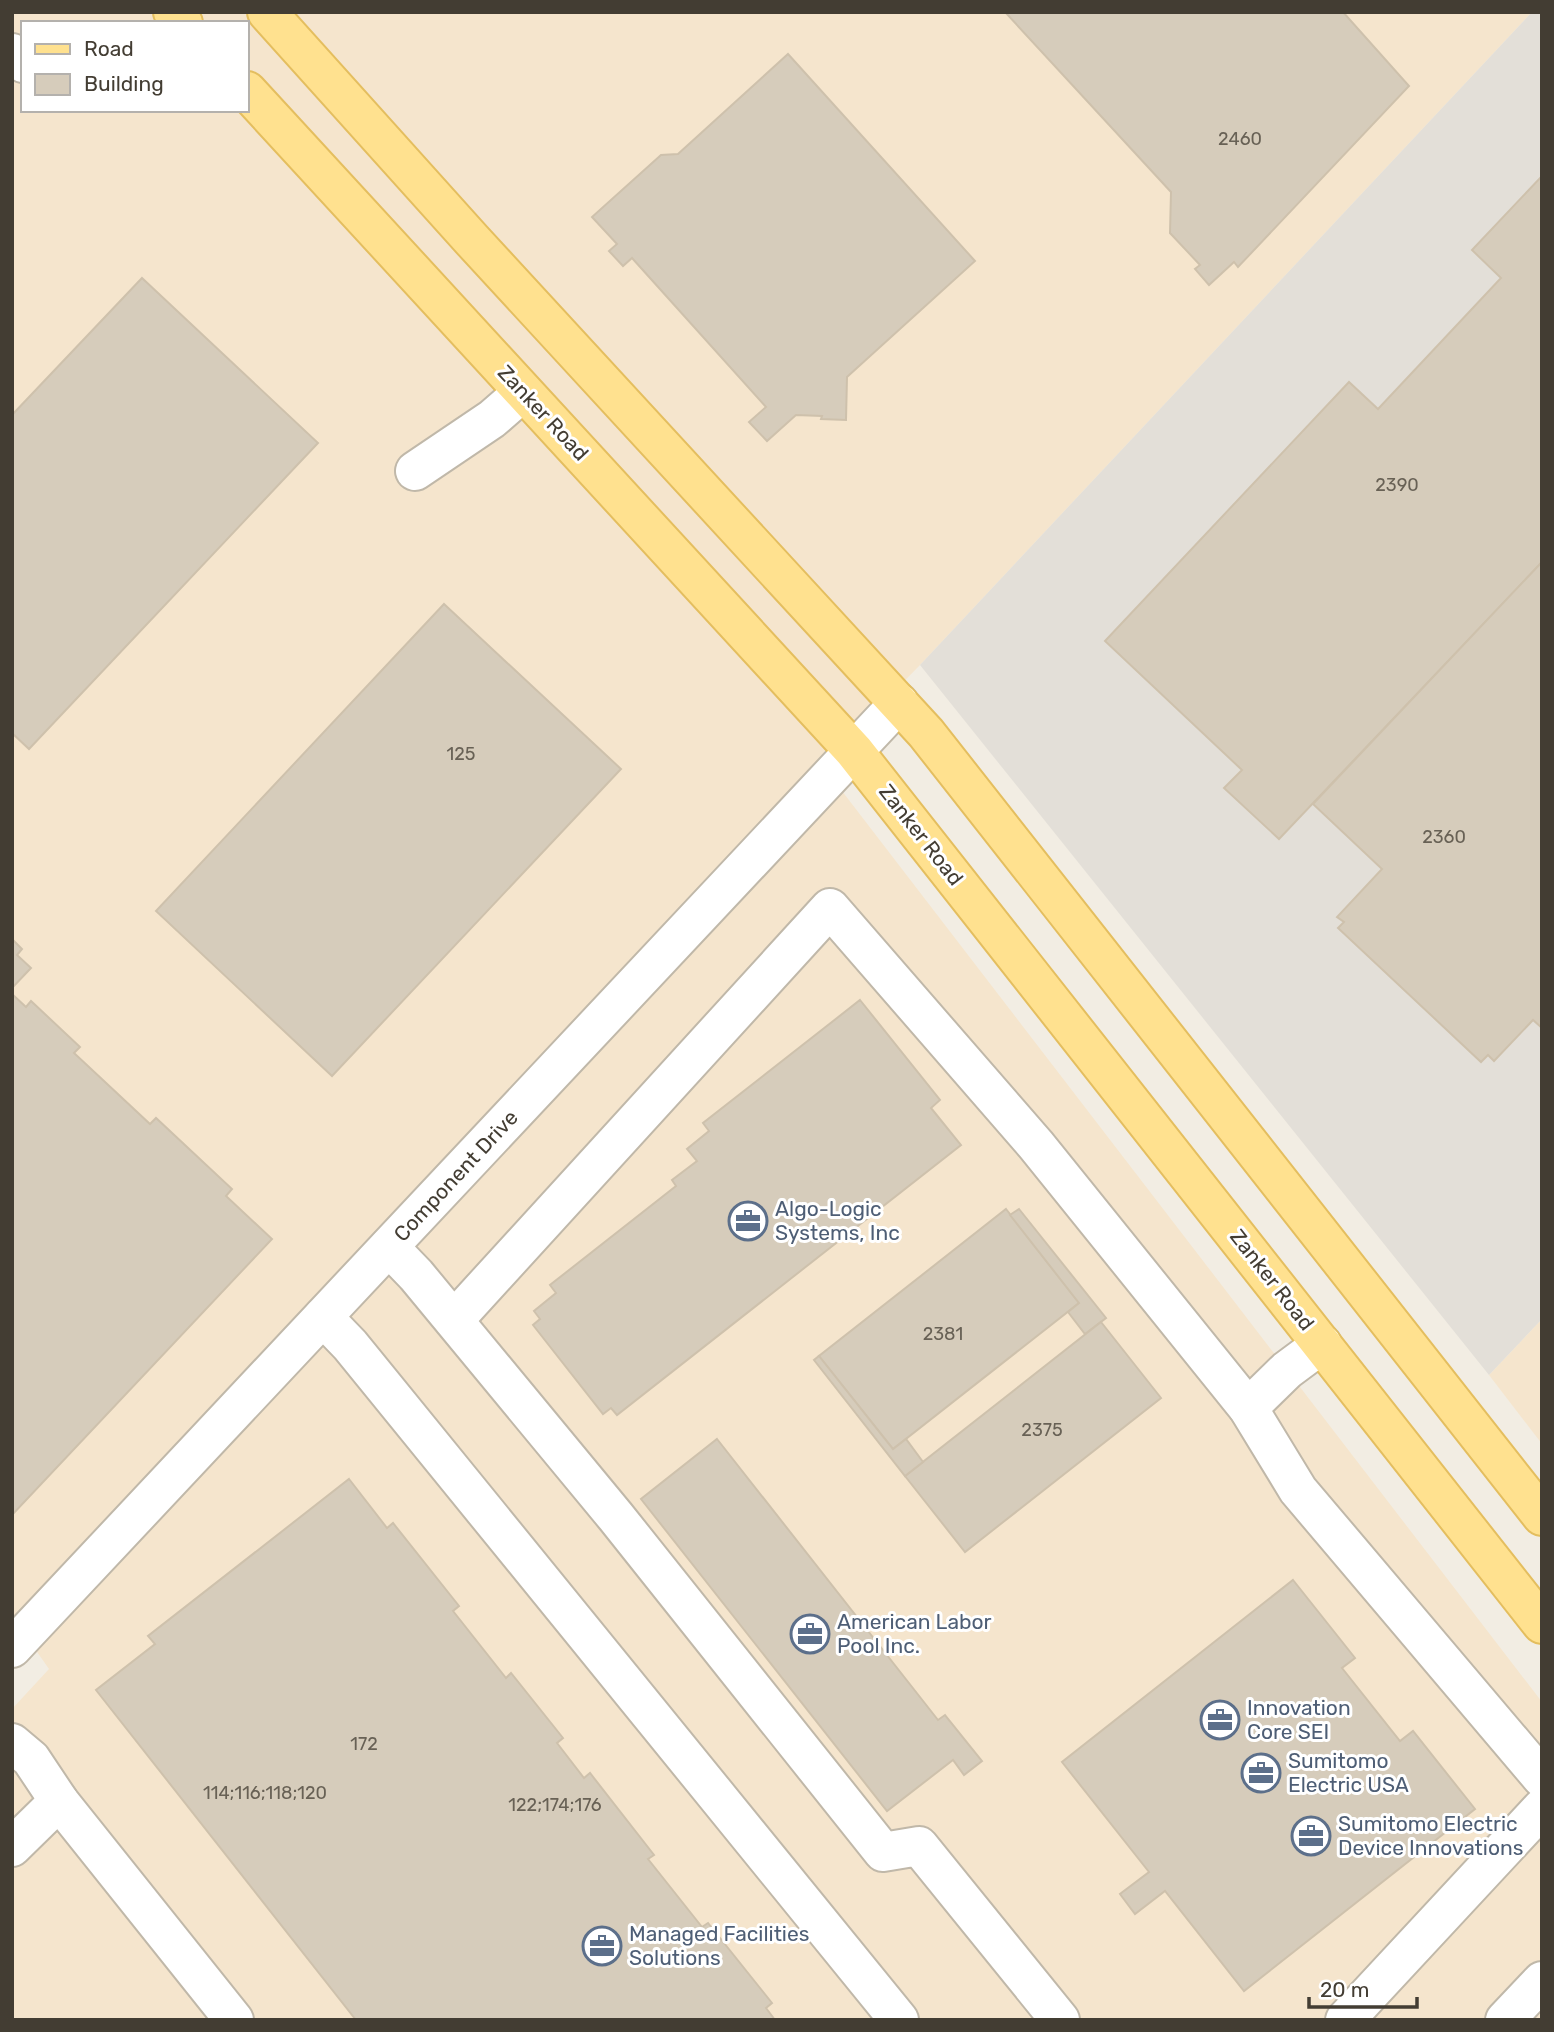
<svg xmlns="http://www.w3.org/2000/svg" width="1554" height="2032" viewBox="0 0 1554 2032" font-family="Rubik,sans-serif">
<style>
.commercial{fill:#f5e5cd;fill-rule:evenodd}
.industrial{fill:#e3dfd8}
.building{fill:#d6ccbb;stroke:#cec1ac;stroke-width:2}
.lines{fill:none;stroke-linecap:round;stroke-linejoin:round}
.minor-casing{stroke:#c0b8a9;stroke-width:42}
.major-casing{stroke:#e4be5f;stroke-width:42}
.minor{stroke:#fff;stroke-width:38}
.major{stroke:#ffe18f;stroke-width:38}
.labels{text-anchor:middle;stroke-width:6;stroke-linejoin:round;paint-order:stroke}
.number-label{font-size:18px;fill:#686155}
.street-label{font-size:21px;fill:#433d33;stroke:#fff}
.service-label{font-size:21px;fill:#4e5e75;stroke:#fff;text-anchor:start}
</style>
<rect width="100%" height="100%" fill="#f2ede3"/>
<g class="commercial">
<path d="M 12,12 L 1532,12 L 920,665 L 822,765 L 1542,1702 L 1542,2020 L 12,2020 L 12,1709 L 49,1669 L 12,1616 ZM 23,23 L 247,23 L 247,110 L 23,110 Z"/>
<polygon points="1542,1319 1542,1444 1489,1375"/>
</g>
<polygon class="industrial" points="1532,12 1542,12 1542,1319 1489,1375 920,665"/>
<g class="building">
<polygon points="1005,12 1343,12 1409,86 1238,267 1234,262 1209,285 1195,269 1200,265 1170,233 1171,192"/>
<polygon points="788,54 975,261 847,377 846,420 821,419 822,416 796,415 767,441 749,422 766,407 632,258 623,266 609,251 617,244 592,217 661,155 678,154"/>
<polygon points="1542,176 1542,562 1279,839 1224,788 1242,770 1105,641 1349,382 1378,409 1501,278 1472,250"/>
<polygon points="142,278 318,443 29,749 12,733 12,415"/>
<polygon points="1542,562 1542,1028 1533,1020 1494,1061 1488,1055 1481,1062 1338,928 1344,922 1337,917 1382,869 1313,804"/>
<polygon points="444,604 621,769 332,1076 156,911"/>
<polygon points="12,939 22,949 17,955 31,968 12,988"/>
<polygon points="12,994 26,1007 31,1001 80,1047 74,1053 150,1124 156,1118 232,1189 226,1196 272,1239 12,1515"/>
<polygon points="860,1000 940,1100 931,1108 961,1145 617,1415 611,1408 603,1414 533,1325 540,1319 534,1311 556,1293 550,1285 676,1186 672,1180 697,1161 687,1149 709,1131 703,1123"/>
<polygon points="1006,1209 1079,1303 893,1449 819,1356"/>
<polygon points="1019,1209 1106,1318 1085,1334 1068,1312 1079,1303 1010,1215"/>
<polygon points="1101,1322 1161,1398 965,1552 905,1476"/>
<polygon points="819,1356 893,1449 906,1439 923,1462 905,1476 814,1360"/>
<polygon points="717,1439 938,1720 945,1715 982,1761 964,1775 953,1760 887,1811 641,1499"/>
<polygon points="349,1479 387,1528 393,1523 459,1606 453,1611 506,1678 511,1673 563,1738 557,1743 584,1778 590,1773 654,1855 648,1859 702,1927 708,1923 772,2003 766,2008 775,2020 356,2020 96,1690 155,1644 148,1636"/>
<polygon points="1293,1580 1355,1658 1342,1668 1400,1741 1413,1731 1475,1809 1244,1991 1165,1891 1135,1914 1120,1894 1149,1872 1062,1762"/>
</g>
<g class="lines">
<defs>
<g id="minor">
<polyline points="12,53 23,63"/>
<polyline points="415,471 492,419 523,392"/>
<polyline points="389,1247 416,1275 616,1517 883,1852 919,1846 1060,2020"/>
<polyline points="323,1317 350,1345 899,2020"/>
<polyline points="454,1320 830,908 1036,1145 1248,1408 1298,1490 1542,1778"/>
<polyline points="1248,1408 1287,1370 1322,1344"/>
<polyline points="12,1648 899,703"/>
<polyline points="12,1743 31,1759 59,1801 234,2020"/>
<polyline points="12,1847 59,1801"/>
<polyline points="1345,2020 1542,1808"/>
<polyline points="1505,2020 1542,1981"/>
</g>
<g id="major">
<polyline points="173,12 183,23"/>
<polyline points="267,12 472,240 926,733 1542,1516"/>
<polyline points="247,91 854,751 1542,1624"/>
</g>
</defs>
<use href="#minor" class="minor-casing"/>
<use href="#major" class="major-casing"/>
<use href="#minor" class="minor"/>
<use href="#major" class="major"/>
</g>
<defs>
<symbol id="office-ring" viewBox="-11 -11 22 22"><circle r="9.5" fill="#fff" stroke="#5c6f8a" stroke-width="1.5"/><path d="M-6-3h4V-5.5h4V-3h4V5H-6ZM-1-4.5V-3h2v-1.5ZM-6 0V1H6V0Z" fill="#5c6f8a"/></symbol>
</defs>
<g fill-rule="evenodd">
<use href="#office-ring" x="726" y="1199" width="44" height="44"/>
<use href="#office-ring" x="788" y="1612" width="44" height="44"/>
<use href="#office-ring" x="1198" y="1698" width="44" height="44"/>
<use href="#office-ring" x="1239" y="1751" width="44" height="44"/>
<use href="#office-ring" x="1289" y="1814" width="44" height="44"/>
<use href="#office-ring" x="580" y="1924" width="44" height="44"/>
</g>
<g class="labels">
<g class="number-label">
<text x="1240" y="145">2460</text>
<text x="1397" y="491">2390</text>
<text x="461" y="760">125</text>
<text x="1444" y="843">2360</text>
<text x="943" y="1340">2381</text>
<text x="1042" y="1436">2375</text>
<text x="364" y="1750">172</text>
<text x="265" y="1799">114;116;118;120</text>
<text x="555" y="1811">122;174;176</text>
</g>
<g class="street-label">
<text transform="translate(543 413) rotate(47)" y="7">Zanker Road</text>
<text transform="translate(921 835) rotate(52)" y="7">Zanker Road</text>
<text transform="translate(456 1176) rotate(-47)" y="7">Component Drive</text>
<text transform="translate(1272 1280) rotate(52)" y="7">Zanker Road</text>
</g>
<g class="service-label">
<text x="775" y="1216">Algo-Logic<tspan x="775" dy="24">Systems, Inc</tspan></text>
<text x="837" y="1629">American Labor<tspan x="837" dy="24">Pool Inc.</tspan></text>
<text x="1247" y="1715">Innovation<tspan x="1247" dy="24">Core SEI</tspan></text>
<text x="1288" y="1768">Sumitomo<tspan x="1288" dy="24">Electric USA</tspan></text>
<text x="1338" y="1831">Sumitomo Electric<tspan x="1338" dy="24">Device Innovations</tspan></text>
<text x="629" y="1941">Managed Facilities<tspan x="629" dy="24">Solutions</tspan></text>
</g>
</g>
<rect width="1554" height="2032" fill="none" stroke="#433d33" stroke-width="28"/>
<rect x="21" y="21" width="228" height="91" fill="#ffffff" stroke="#b4b1ad" stroke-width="2"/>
<rect x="35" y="44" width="35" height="10" fill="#ffe18f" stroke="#b4b1ad" stroke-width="2"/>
<text x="84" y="56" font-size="21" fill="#433d33">Road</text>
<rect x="35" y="74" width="35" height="21" fill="#d6ccbb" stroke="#b4b1ad" stroke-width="2"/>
<text x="84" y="91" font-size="21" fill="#433d33">Building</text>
<path d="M1309 1997v10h108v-10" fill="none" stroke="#433d33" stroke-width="3.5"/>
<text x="1320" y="1997" font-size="21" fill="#433d33" stroke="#ffffff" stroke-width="5" paint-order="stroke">20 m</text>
</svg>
